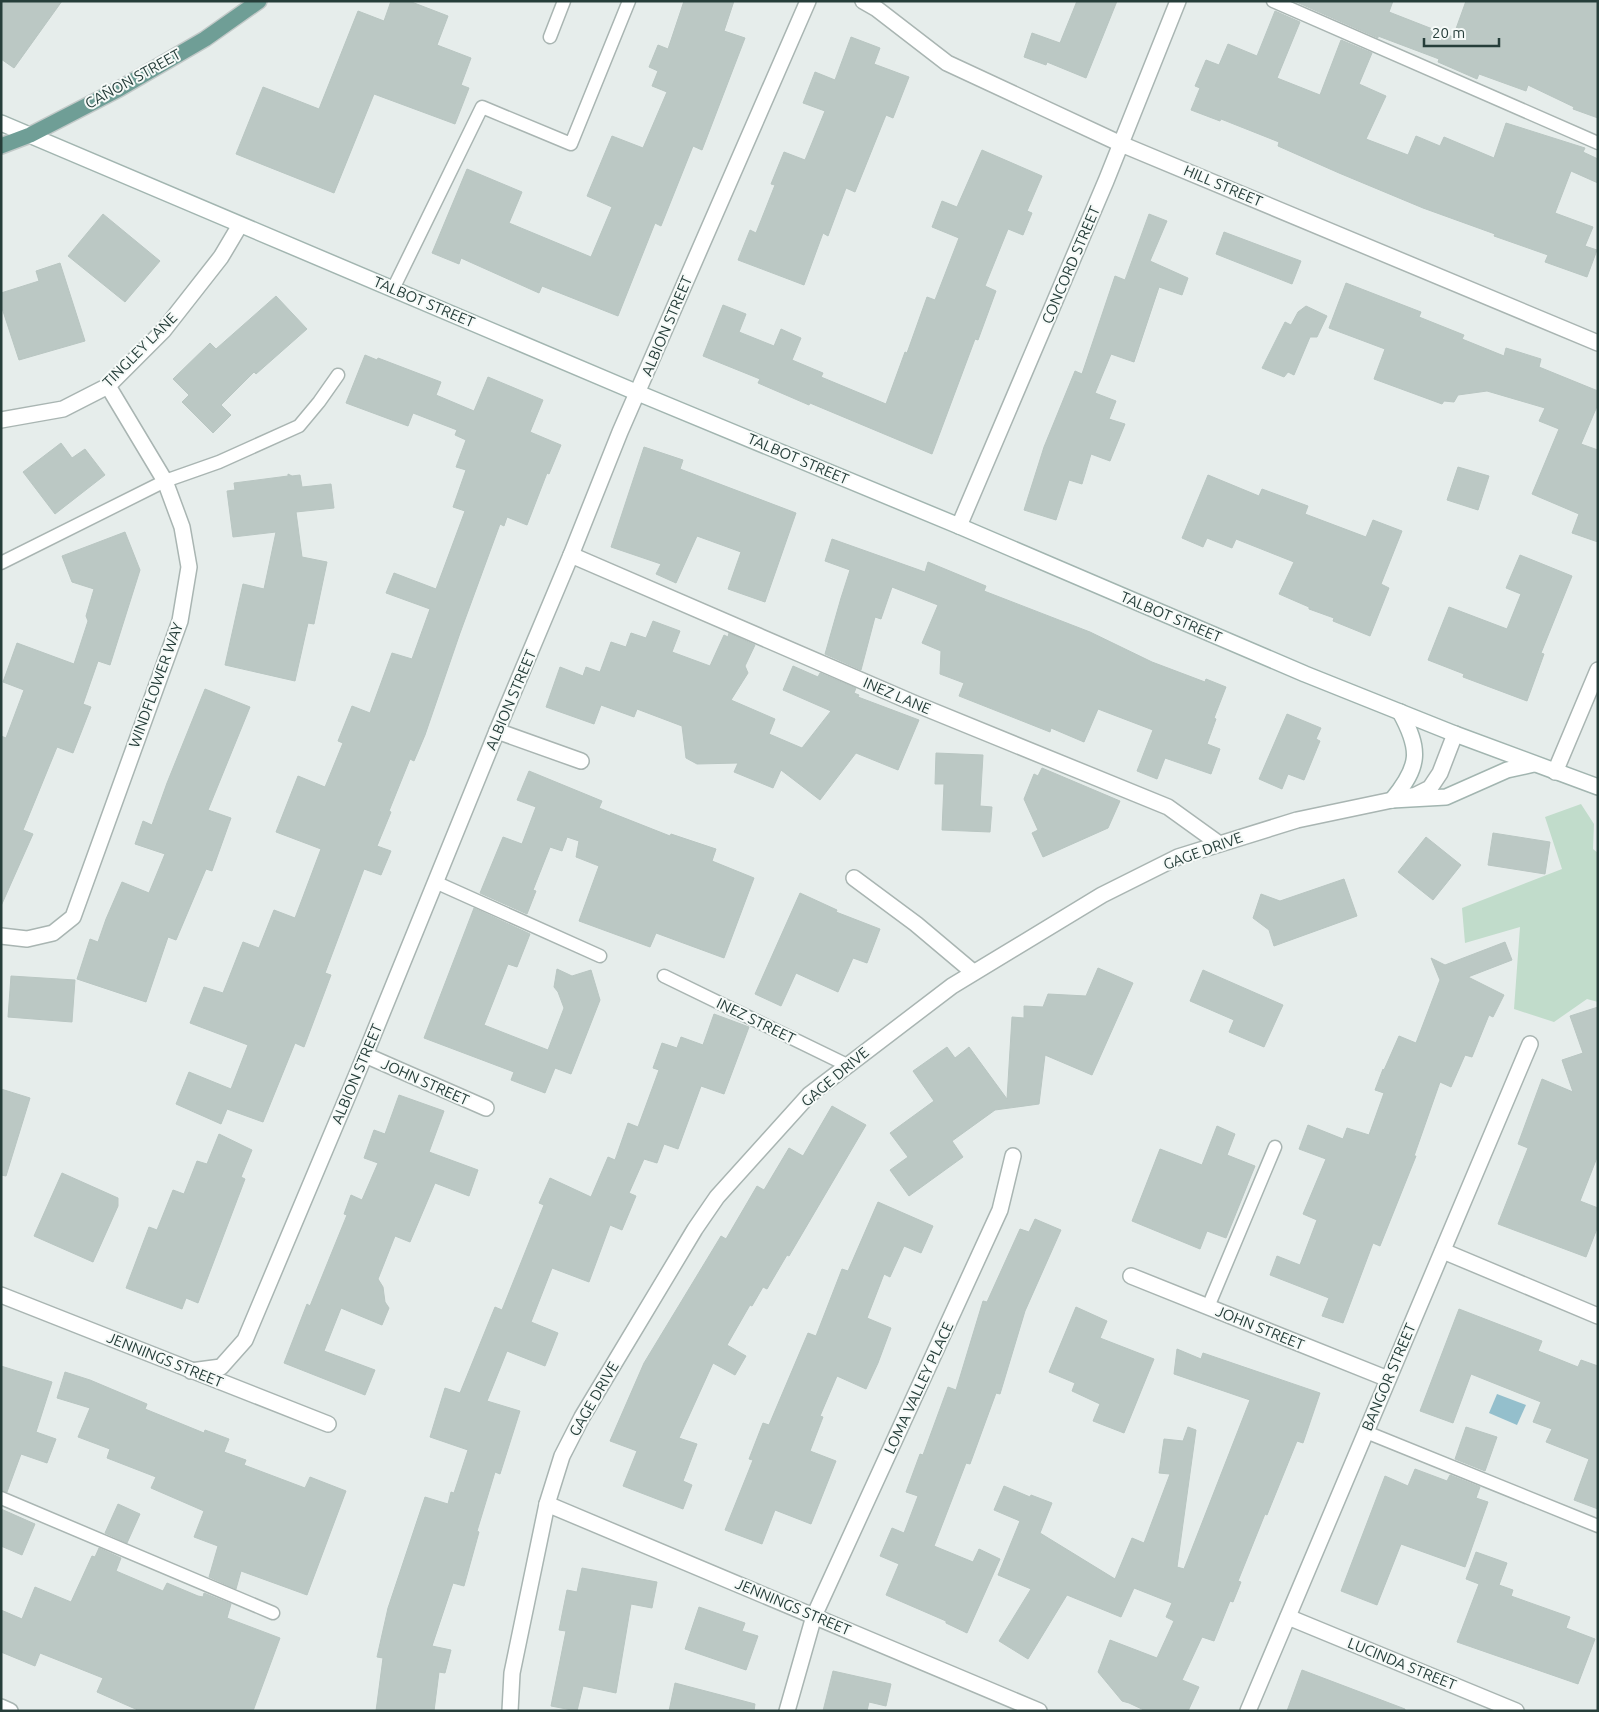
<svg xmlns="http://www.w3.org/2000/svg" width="1599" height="1712" viewBox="0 0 1599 1712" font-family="Ubuntu,sans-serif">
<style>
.green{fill:#c1dccb}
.water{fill:#94bfcc}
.building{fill:#bbc8c4;stroke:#b9c6c2}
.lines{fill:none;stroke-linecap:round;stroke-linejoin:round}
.service-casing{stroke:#a9b5b2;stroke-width:15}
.minor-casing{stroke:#a9b5b2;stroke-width:18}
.secondary-casing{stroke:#a2b5b0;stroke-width:18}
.primary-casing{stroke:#c2c9c8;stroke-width:18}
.service{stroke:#fff;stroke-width:12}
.minor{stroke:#fff;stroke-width:15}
.secondary{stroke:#fff;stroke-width:15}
.primary{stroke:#6f9e96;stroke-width:15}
.labels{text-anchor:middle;stroke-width:4;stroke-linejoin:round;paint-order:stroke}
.street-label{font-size:15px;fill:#263e3a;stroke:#f6faf8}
</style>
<rect width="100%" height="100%" fill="#e6edeb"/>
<polygon class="green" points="1581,804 1594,824 1593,849 1598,853 1598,1002 1587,999 1554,1022 1514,1009 1520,927 1465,943 1462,908 1562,869 1545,817"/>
<polygon class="water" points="1497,1394 1526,1405 1517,1425 1489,1413"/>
<g class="building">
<polygon points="1,1 62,1 14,68 1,59"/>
<polygon points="391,1 409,1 448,16 437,45 471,58 461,85 469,88 455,124 374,94 334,193 236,154 263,87 319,109 358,11 384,21"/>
<polygon points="684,1 734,1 724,31 745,38 702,150 693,146 661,226 655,223 618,316 542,286 539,293 461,258 459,264 432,253 467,169 522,192 509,223 591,257 612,207 587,196 612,136 643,148 667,92 652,86 658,71 649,67 658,45 668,49"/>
<polygon points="1077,1 1117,1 1086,78 1047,62 1046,65 1024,57 1032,33 1060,43"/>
<polygon points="1294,1 1393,1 1389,12 1453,37 1466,1 1598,1 1598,118 1573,109 1574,107 1528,85 1526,91 1479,74 1477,79 1438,62 1439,59 1378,36 1378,38"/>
<polygon points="1275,11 1300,22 1277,78 1320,95 1341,40 1372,53 1359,84 1386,96 1366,139 1408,155 1416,136 1440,146 1444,137 1494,158 1506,123 1585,148 1583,152 1598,159 1598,183 1571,171 1555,213 1593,227 1585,246 1597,250 1587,277 1545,262 1548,255 1494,236 1495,234 1423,208 1339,173 1278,146 1279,142 1221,119 1220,121 1191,110 1200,88 1195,86 1206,60 1219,65 1228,44 1257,56"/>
<polygon points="851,37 880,48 874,64 909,77 893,118 886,115 855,192 846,188 828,236 823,233 804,285 738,260 750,230 756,233 775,185 771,184 784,152 805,160 825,111 803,103 815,72 835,80"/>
<polygon points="982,150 1042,176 1027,211 1032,213 1023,235 1008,229 985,286 996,291 978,340 975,339 932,454 810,403 809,405 758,383 760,379 703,356 723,305 746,314 739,332 774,346 781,329 801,338 792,360 823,373 821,377 886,404 905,352 907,353 927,297 935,300 959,238 932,227 942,201 957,207"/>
<polygon points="103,214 160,261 125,302 68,256"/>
<polygon points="1149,214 1167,221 1150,261 1188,278 1182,295 1159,287 1134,362 1111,354 1095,393 1116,401 1109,419 1125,424 1110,461 1091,454 1082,484 1069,480 1056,520 1024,510 1044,447 1075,371 1082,374 1115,276 1125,280"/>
<polygon points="1224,232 1301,261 1292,284 1216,254"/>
<polygon points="60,263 85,341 19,360 1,305 1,293 39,281 36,271"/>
<polygon points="1346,283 1421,312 1419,317 1464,335 1462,339 1504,356 1506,348 1541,359 1539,367 1598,391 1598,404 1581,444 1598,450 1598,542 1572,533 1579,514 1532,494 1559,429 1539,421 1545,408 1487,391 1458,395 1454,402 1444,401 1442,404 1374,379 1385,349 1329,328"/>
<polygon points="276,296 307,329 256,374 254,372 221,405 231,415 213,433 182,402 189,395 173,379 210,343 216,349"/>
<polygon points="1306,306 1327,316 1317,337 1310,337 1294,375 1288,372 1284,377 1262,368 1285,322 1291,325 1298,312"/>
<polygon points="365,355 377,360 378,358 441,382 436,395 474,411 488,377 543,400 530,432 561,445 549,474 547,473 527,525 507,517 504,526 500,524 460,633 425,735 414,761 410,759 389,811 391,812 377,846 391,851 381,875 364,869 325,973 331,975 304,1047 295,1043 263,1122 227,1109 221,1124 176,1104 189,1072 231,1089 248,1045 190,1023 204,987 223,993 243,942 259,948 274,910 295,918 321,849 276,832 298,776 325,787 343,743 338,741 352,706 370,713 392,653 412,659 430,609 386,593 394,573 436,589 465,511 453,507 466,470 456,467 466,440 455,435 457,430 413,413 408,426 346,403"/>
<polygon points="61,443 72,458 85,449 105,475 55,514 23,472"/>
<polygon points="644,447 683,460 680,469 796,513 765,602 728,589 741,552 697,536 676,583 656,574 661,564 611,547"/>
<polygon points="1458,467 1489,476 1478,510 1447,500"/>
<polygon points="288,474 292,476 300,475 302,487 331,484 334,508 296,512 302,557 327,562 314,624 308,623 295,681 225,665 243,584 264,589 276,532 233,537 227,491 235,490 234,483 288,476"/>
<polygon points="1208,475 1259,496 1262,489 1308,506 1305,514 1366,537 1373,520 1402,531 1381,584 1389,588 1370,636 1333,621 1334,618 1309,609 1309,607 1279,594 1294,562 1236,539 1232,548 1207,538 1203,547 1182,538"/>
<polygon points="125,532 140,570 110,665 98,661 83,704 91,707 73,753 57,747 23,830 33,834 1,906 1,736 6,738 24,690 3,682 17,643 74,664 88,621 86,616 94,589 72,582 62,556"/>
<polygon points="832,539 925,572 928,562 986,586 984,591 1090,632 1152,662 1205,682 1206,679 1226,687 1214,718 1216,719 1207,744 1220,749 1211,774 1165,758 1157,779 1137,771 1153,730 1098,709 1084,742 1051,728 1050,732 959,696 964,683 940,674 941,651 922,643 938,605 892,587 881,619 875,617 861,670 825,654 841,598 850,570 825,561"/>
<polygon points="1520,555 1572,576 1541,653 1544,654 1527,701 1463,677 1464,674 1428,660 1449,607 1507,629 1521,594 1506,588"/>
<polygon points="653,621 680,631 672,652 710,666 724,635 728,637 729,633 755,645 745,666 748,673 731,700 775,719 769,734 802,748 831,711 783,690 793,666 818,677 820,673 856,688 854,693 859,695 858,697 919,720 898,770 856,753 820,800 781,770 773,788 734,772 738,763 697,764 686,758 682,726 637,709 634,717 601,705 594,724 546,707 560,667 583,676 586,667 600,672 611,642 626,647 631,633 646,638"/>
<polygon points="205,689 250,707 208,810 231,818 212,871 206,869 176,940 168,937 146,1002 77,979 90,939 98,942 106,919 122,882 149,893 165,854 135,844 143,821 152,825 167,783"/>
<polygon points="1287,714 1321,728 1316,739 1320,741 1304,780 1288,774 1282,789 1259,779"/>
<polygon points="936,753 983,755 980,806 992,807 990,832 942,830 944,784 935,784"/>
<polygon points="1042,768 1120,801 1108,828 1043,857 1032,833 1038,830 1024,799 1034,774 1038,776"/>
<polygon points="529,771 602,801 599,808 670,836 671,834 716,849 712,861 754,878 724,958 656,933 650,947 579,921 599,866 576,857 579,841 567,837 562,851 550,847 533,890 536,891 527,914 480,893 503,837 522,844 536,807 517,800"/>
<polygon points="1493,833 1550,842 1545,874 1488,865"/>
<polygon points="1426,837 1461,865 1433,900 1398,872"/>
<polygon points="1344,879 1357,916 1274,946 1269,930 1253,918 1261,894 1280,901"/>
<polygon points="800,893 837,910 836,912 880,929 867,963 853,958 838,992 796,973 781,1006 755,994"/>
<polygon points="474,908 530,934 517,967 508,964 484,1025 548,1050 564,1008 558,992 554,987 557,969 572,976 591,970 600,1000 571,1074 555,1068 545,1093 511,1080 514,1072 424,1038"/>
<polygon points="1505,942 1512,960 1468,977 1504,995 1493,1017 1489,1015 1472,1057 1465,1055 1451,1087 1440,1082 1414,1156 1416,1156 1380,1246 1373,1243 1343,1323 1322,1316 1329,1298 1270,1275 1277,1256 1300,1265 1317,1220 1303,1214 1326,1159 1299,1149 1308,1125 1343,1139 1347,1128 1369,1135 1384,1093 1375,1090 1383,1069 1384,1070 1399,1036 1416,1043 1440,980 1431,958 1445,965"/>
<polygon points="1098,968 1133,983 1092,1075 1045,1055 1039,1104 995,1110 952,1141 963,1157 909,1196 890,1170 908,1157 890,1133 934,1101 913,1071 947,1047 955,1058 969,1047 1007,1099 1012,1017 1024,1018 1024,1006 1043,1007 1048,994 1086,996"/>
<polygon points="1203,970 1283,1005 1264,1047 1229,1032 1234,1020 1190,1001"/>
<polygon points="11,976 75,980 72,1022 8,1017"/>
<polygon points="1598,1007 1598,1155 1580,1201 1598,1208 1598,1226 1586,1257 1498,1224 1528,1148 1518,1144 1542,1079 1573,1092 1562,1060 1583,1053 1570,1016"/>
<polygon points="714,1014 749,1027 724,1094 701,1086 678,1149 664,1144 657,1163 644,1159 629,1193 636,1196 622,1230 610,1225 589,1282 552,1268 531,1322 558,1333 545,1366 507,1351 487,1401 520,1411 500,1474 495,1472 477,1531 479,1532 464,1586 453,1583 432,1646 451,1650 445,1673 439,1672 434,1711 376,1711 383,1658 377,1657 388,1608 425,1497 448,1504 451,1492 454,1493 468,1450 430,1437 445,1388 460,1393 495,1307 502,1310 544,1205 539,1203 550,1178 591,1197 608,1157 615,1160 628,1123 638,1127 659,1070 653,1068 662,1043 677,1048 681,1037 703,1045"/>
<polygon points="1,1089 30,1098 6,1176 1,1175"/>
<polygon points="399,1095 444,1111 429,1152 478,1170 469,1196 435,1183 410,1242 395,1236 378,1279 383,1287 385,1302 389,1308 382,1325 341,1308 324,1351 375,1370 365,1395 284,1363 307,1304 310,1306 347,1215 344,1214 351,1195 362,1200 378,1163 364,1158 374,1130 385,1134"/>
<polygon points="832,1106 866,1125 789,1256 787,1255 767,1289 763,1287 752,1306 750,1305 727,1345 746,1356 735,1375 713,1363 679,1438 697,1444 683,1481 692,1485 683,1509 623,1486 637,1451 610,1441 644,1363 721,1236 726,1239 757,1186 764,1190 789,1148 803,1156"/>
<polygon points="1217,1126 1235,1134 1227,1155 1255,1166 1226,1238 1207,1231 1200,1249 1132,1221 1160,1149 1202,1165"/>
<polygon points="219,1134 252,1150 241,1177 245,1179 198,1303 186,1298 182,1309 126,1288 149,1227 157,1230 173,1190 184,1194 197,1161 207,1164"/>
<polygon points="62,1173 118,1198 118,1206 93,1262 34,1236"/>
<polygon points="878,1202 933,1226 921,1253 904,1246 890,1277 884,1274 867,1318 891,1328 878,1363 866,1389 837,1376 820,1416 823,1417 810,1451 836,1461 811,1524 775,1510 762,1544 725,1530 753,1460 749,1459 763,1423 769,1425 808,1333 816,1336 842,1269 848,1271"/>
<polygon points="1035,1219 1061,1230 1025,1311 1000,1394 996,1393 970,1464 966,1463 934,1546 973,1562 979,1549 1000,1559 967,1633 946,1623 946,1621 886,1595 899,1564 880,1556 892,1528 904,1533 918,1496 906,1492 920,1454 923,1455 948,1387 956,1390 983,1301 987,1302 1020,1229 1029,1232"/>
<polygon points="1076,1307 1107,1321 1100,1338 1154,1359 1124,1433 1093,1421 1100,1404 1072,1391 1075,1383 1049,1372"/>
<polygon points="1459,1309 1542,1341 1538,1351 1578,1367 1581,1360 1598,1366 1598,1509 1574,1500 1589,1459 1546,1442 1552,1429 1533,1422 1541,1402 1471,1374 1453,1423 1420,1411"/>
<polygon points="1177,1349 1201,1359 1203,1353 1320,1393 1303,1443 1297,1441 1267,1515 1265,1514 1238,1581 1241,1582 1233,1602 1230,1601 1214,1641 1202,1637 1182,1680 1199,1687 1188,1711 1146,1711 1129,1703 1122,1701 1098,1672 1110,1640 1157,1658 1174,1621 1166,1617 1172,1603 1134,1588 1121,1617 1067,1595 1028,1659 999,1641 1031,1589 998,1575 1020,1521 994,1510 1004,1486 1030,1497 1031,1495 1052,1503 1040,1533 1115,1579 1132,1538 1144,1543 1170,1474 1159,1473 1164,1439 1183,1441 1188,1427 1196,1430 1177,1567 1184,1569 1250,1400 1174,1374"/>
<polygon points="1,1366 52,1382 36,1432 56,1439 47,1463 21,1454 7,1492 1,1490"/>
<polygon points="65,1372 90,1380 147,1404 145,1409 204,1433 205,1430 229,1439 224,1452 246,1460 244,1465 305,1488 310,1477 346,1491 307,1595 241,1571 236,1589 209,1577 218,1546 194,1537 204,1511 151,1488 156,1477 107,1458 110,1449 78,1437 90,1408 57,1398"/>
<polygon points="1466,1427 1497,1437 1485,1471 1455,1459"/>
<polygon points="1415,1469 1447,1481 1450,1475 1480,1487 1476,1498 1488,1502 1465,1567 1401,1544 1377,1605 1341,1591 1385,1476 1408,1486"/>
<polygon points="118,1504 140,1514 127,1543 105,1533"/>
<polygon points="1,1509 35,1524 22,1555 1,1546"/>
<polygon points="99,1548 121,1558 116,1571 163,1591 167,1583 198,1596 203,1597 204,1593 231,1604 227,1618 280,1638 253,1711 140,1711 97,1692 103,1678 40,1653 35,1666 1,1652 1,1610 22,1619 35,1587 71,1602 92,1556 95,1557"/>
<polygon points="1476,1552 1507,1563 1499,1585 1513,1590 1511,1596 1570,1617 1566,1628 1595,1639 1578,1684 1457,1642 1479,1584 1466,1579"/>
<polygon points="582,1568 657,1582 652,1608 631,1604 616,1693 583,1686 577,1711 551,1706 566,1631 559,1630 567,1590 577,1592"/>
<polygon points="699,1607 745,1623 742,1631 758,1636 746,1670 685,1649"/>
<polygon points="1302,1670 1405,1709 1405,1711 1287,1711"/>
<polygon points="833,1671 891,1684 886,1706 869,1702 867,1711 823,1711"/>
<polygon points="675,1683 755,1704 754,1711 669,1711"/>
</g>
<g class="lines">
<defs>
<g id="service">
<polyline points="1273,1 1598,143"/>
<polyline points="550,37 564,1"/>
<polyline points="393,289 482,107 571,144 629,1"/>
<polyline points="1,563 165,481 219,462 299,426 319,402 338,375"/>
<polyline points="435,882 600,956"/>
<polyline points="664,976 847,1065"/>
<polyline points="1208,1307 1275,1147"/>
<polyline points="1366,1432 1598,1526"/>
<polyline points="1,1498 273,1613"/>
</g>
<g id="minor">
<polyline points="863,1 877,9 947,63 1121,144 1598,343"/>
<polyline points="1,420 63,409 108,386 163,331 221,257 240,225"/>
<polyline points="959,526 1106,181 1178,1"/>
<polyline points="571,555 918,705 1168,807 1218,843"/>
<polyline points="497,731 581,761"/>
<polyline points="1555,772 1598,670"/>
<polyline points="854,878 916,924 973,972"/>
<polyline points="1,936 27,939 53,933 73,917 180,621 189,567 182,527 165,481 108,386"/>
<polyline points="365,1055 486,1108"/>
<polyline points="1443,1251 1598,1316"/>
<polyline points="1131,1276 1388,1379"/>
<polyline points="1,1295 328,1424"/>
<polyline points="191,1371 221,1367 245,1340 365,1055 497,731 571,555 620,432 808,1"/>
<polyline points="547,1504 1039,1711"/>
<polyline points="1288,1617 1516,1711"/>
<polyline points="1,1707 10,1711"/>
<polyline points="510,1711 512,1673 547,1504 562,1456 582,1417 695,1229 717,1197 809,1095 952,986 1102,895 1178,857 1297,820 1416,795 1430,788 1440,773 1455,734"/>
<polyline points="787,1711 814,1616 1000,1210 1013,1156"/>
<polyline points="1248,1711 1530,1044"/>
</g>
<g id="secondary">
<polyline points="1,123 638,393 959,526 1305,674 1455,734 1598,787"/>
<polyline points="1392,800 1446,797 1507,770 1534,764"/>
<path d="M 1392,800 C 1420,766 1421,750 1400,712"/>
</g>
<polyline id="primary" points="1,146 30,135 119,89 205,39 259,1"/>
</defs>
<use href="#service" class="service-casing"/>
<use href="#minor" class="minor-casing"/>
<use href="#secondary" class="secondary-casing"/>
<use href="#primary" class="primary-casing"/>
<use href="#service" class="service"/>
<use href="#minor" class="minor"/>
<use href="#secondary" class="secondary"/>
<use href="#primary" class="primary"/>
</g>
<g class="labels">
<g class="street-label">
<text transform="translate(133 79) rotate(-29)" y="5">CAÑON STREET</text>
<text transform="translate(1223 186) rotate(23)" y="5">HILL STREET</text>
<text transform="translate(1071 265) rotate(-67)" y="5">CONCORD STREET</text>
<text transform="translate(424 302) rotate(23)" y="5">TALBOT STREET</text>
<text transform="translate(667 326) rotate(-67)" y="5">ALBION STREET</text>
<text transform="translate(140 350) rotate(-45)" y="5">TINGLEY LANE</text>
<text transform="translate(798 459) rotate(23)" y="5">TALBOT STREET</text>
<text transform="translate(1171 617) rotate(23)" y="5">TALBOT STREET</text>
<text transform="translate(156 685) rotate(-70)" y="5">WINDFLOWER WAY</text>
<text transform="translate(897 696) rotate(23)" y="5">INEZ LANE</text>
<text transform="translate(511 700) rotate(-67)" y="5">ALBION STREET</text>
<text transform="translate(1203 851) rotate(-20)" y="5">GAGE DRIVE</text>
<text transform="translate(756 1021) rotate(26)" y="5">INEZ STREET</text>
<text transform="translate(357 1074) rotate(-67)" y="5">ALBION STREET</text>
<text transform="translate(835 1077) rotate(-40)" y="5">GAGE DRIVE</text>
<text transform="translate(425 1082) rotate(24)" y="5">JOHN STREET</text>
<text transform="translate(1260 1328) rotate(22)" y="5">JOHN STREET</text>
<text transform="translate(165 1360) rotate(22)" y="5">JENNINGS STREET</text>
<text transform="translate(1389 1377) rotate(-67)" y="5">BANGOR STREET</text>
<text transform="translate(919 1388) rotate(-65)" y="5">LOMA VALLEY PLACE</text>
<text transform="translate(594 1399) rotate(-60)" y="5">GAGE DRIVE</text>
<text transform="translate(793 1607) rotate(23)" y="5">JENNINGS STREET</text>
<text transform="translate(1402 1664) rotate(22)" y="5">LUCINDA STREET</text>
</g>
</g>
<rect width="1599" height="1712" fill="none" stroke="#263e3a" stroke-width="5"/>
<path d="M1424 38v8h75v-8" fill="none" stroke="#263e3a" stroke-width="2.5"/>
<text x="1432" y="38" font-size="15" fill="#263e3a" stroke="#f6faf8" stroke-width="4" paint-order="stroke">20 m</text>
</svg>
